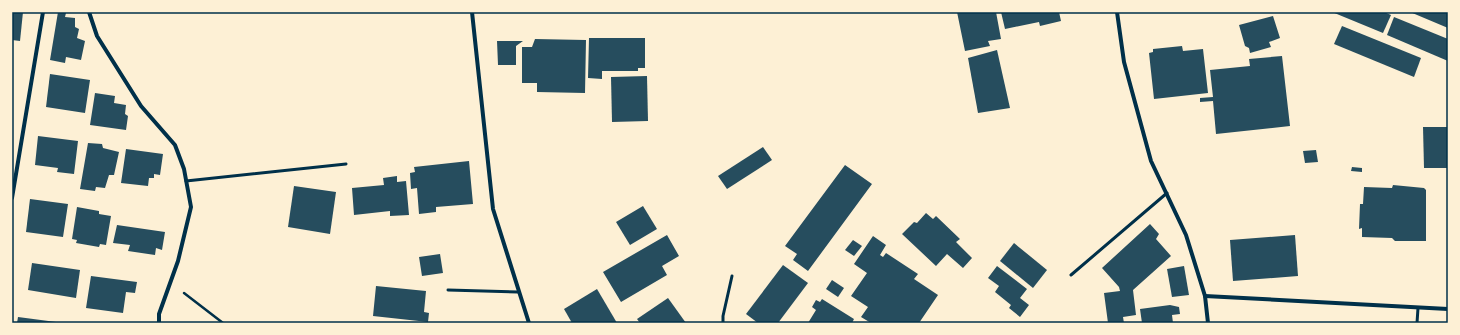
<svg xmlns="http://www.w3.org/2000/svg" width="1460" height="335" viewBox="0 0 1460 335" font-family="'Open Sans',sans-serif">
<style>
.building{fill:#264d5e}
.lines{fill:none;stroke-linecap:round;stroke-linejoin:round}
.path{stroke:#003049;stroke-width:2.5}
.service{stroke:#003049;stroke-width:3}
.minor{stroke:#003049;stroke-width:4}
.neatline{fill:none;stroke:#003049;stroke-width:1.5}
</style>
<rect width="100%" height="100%" fill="#fdf0d5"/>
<g class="building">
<polygon points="12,12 23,12 20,41 12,40"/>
<polygon points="58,12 66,13 65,17 75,18 75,27 79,29 77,38 85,41 81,60 66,57 65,63 50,60"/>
<polygon points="957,12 996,12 1001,39 988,41 990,46 965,51"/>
<polygon points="1001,12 1059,12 1061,21 1040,26 1039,22 1005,29"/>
<polygon points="1332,12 1384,12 1391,15 1383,33"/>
<polygon points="1410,12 1448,12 1448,28"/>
<polygon points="1273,16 1280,38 1269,42 1271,47 1250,53 1249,48 1245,46 1239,25"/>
<polygon points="1394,17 1448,39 1448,61 1387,35"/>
<polygon points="1342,26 1421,58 1414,77 1334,44"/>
<polygon points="589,38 645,38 645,68 638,68 638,71 602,71 602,79 588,78"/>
<polygon points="535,39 586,40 585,93 537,92 537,83 522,83 522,47 532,47"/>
<polygon points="497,41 523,41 516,46 516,65 498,65"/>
<polygon points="1182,46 1183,51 1203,49 1208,93 1154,99 1149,53 1153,52 1153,49"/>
<polygon points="997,50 1010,108 978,113 968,58"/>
<polygon points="1282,56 1290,126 1216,134 1213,101 1200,102 1200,98 1213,97 1210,70 1250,66 1249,59"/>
<polygon points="50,74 90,80 85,113 46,107"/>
<polygon points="647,76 648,121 612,122 611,77"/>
<polygon points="95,93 115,96 114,103 126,105 125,114 128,116 126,130 90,125"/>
<polygon points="1423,127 1448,127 1448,168 1424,168"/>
<polygon points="38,136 78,141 74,174 57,172 58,168 35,165"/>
<polygon points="88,143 102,144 103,148 119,152 114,175 109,175 105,188 96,187 95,191 80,189"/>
<polygon points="763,147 772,160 727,189 718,176"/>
<polygon points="126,149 163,154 160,175 154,174 154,178 149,178 148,186 121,183"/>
<polygon points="1316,150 1318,162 1305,163 1303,151"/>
<polygon points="469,161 473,204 436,207 436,212 419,214 417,188 411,189 410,173 415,172 414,167"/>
<polygon points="845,165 872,184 808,271 793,260 797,254 785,246"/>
<polygon points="1352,167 1362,168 1362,172 1351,171"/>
<polygon points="397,176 397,182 406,181 409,215 390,216 390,211 354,215 352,188 384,185 383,178"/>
<polygon points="1393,185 1424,188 1426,190 1426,241 1395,241 1392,238 1362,237 1362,228 1359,229 1360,204 1363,204 1364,187 1392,188"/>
<polygon points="294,186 336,192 330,234 288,227"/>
<polygon points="30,199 68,204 63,237 26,232"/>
<polygon points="643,206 657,229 630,245 616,222"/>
<polygon points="77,207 99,211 99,214 111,216 106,245 100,244 99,247 76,243 77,240 72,239"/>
<polygon points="926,213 933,219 936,216 960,239 956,242 972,258 963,268 947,254 936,266 902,234 914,222 917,223"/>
<polygon points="1150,224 1159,234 1156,239 1171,256 1133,290 1136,315 1123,317 1124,323 1108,323 1104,293 1120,291 1119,287 1102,268"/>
<polygon points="117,225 165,232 162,250 156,248 155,255 128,251 130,245 113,243"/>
<polygon points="667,235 679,256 662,266 667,275 621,302 603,272"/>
<polygon points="1295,235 1298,276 1233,281 1230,240"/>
<polygon points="873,236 886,245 880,255 883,257 886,253 918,274 914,279 938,295 919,323 871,323 861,317 868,307 851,296 867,273 854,264"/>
<polygon points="853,240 862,246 854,256 845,250"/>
<polygon points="1014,243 1047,270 1033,288 1000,261"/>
<polygon points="440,254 443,273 422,276 419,257"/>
<polygon points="32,263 80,270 76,298 28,290"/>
<polygon points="783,265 808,283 778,323 758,323 746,314"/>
<polygon points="997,266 1027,289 1020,298 1029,305 1020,317 1009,308 1011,305 995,292 999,286 988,278"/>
<polygon points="1184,266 1189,295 1172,297 1167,269"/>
<polygon points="91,276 137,282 135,293 126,292 123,313 86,308"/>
<polygon points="832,280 844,288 838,297 826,289"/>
<polygon points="376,286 426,291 424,312 429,313 428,322 373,316"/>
<polygon points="597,289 617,323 572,323 564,309"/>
<polygon points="668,298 686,323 640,323 637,319"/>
<polygon points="822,299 854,319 852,323 808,323 816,310 812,307 816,300 820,302"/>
<polygon points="1170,305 1179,307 1180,314 1172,315 1173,323 1142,323 1140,309"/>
<polygon points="18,317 56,322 56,323 17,323"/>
</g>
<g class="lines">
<polyline class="path" points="184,293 223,323"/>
<g class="service">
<polyline points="186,181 346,164"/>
<polyline points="1071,275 1167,193"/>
<polyline points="448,290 518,292"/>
<polyline points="723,323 723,316 732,276"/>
<polyline points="1417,323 1418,308"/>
</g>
<g class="minor">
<polyline points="89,12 97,36 141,106 175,145 184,169 191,207 178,261 159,314 159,323"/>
<polyline points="472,12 493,209 529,323"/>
<polyline points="1117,12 1124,62 1151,161 1186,235 1205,296 1208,323"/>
<polyline points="12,198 43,12"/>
<polyline points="1205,296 1448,309"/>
</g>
</g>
<rect width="1460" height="335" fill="none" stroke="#fdf0d5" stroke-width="26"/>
<rect x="13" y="13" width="1434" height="309" class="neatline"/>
</svg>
